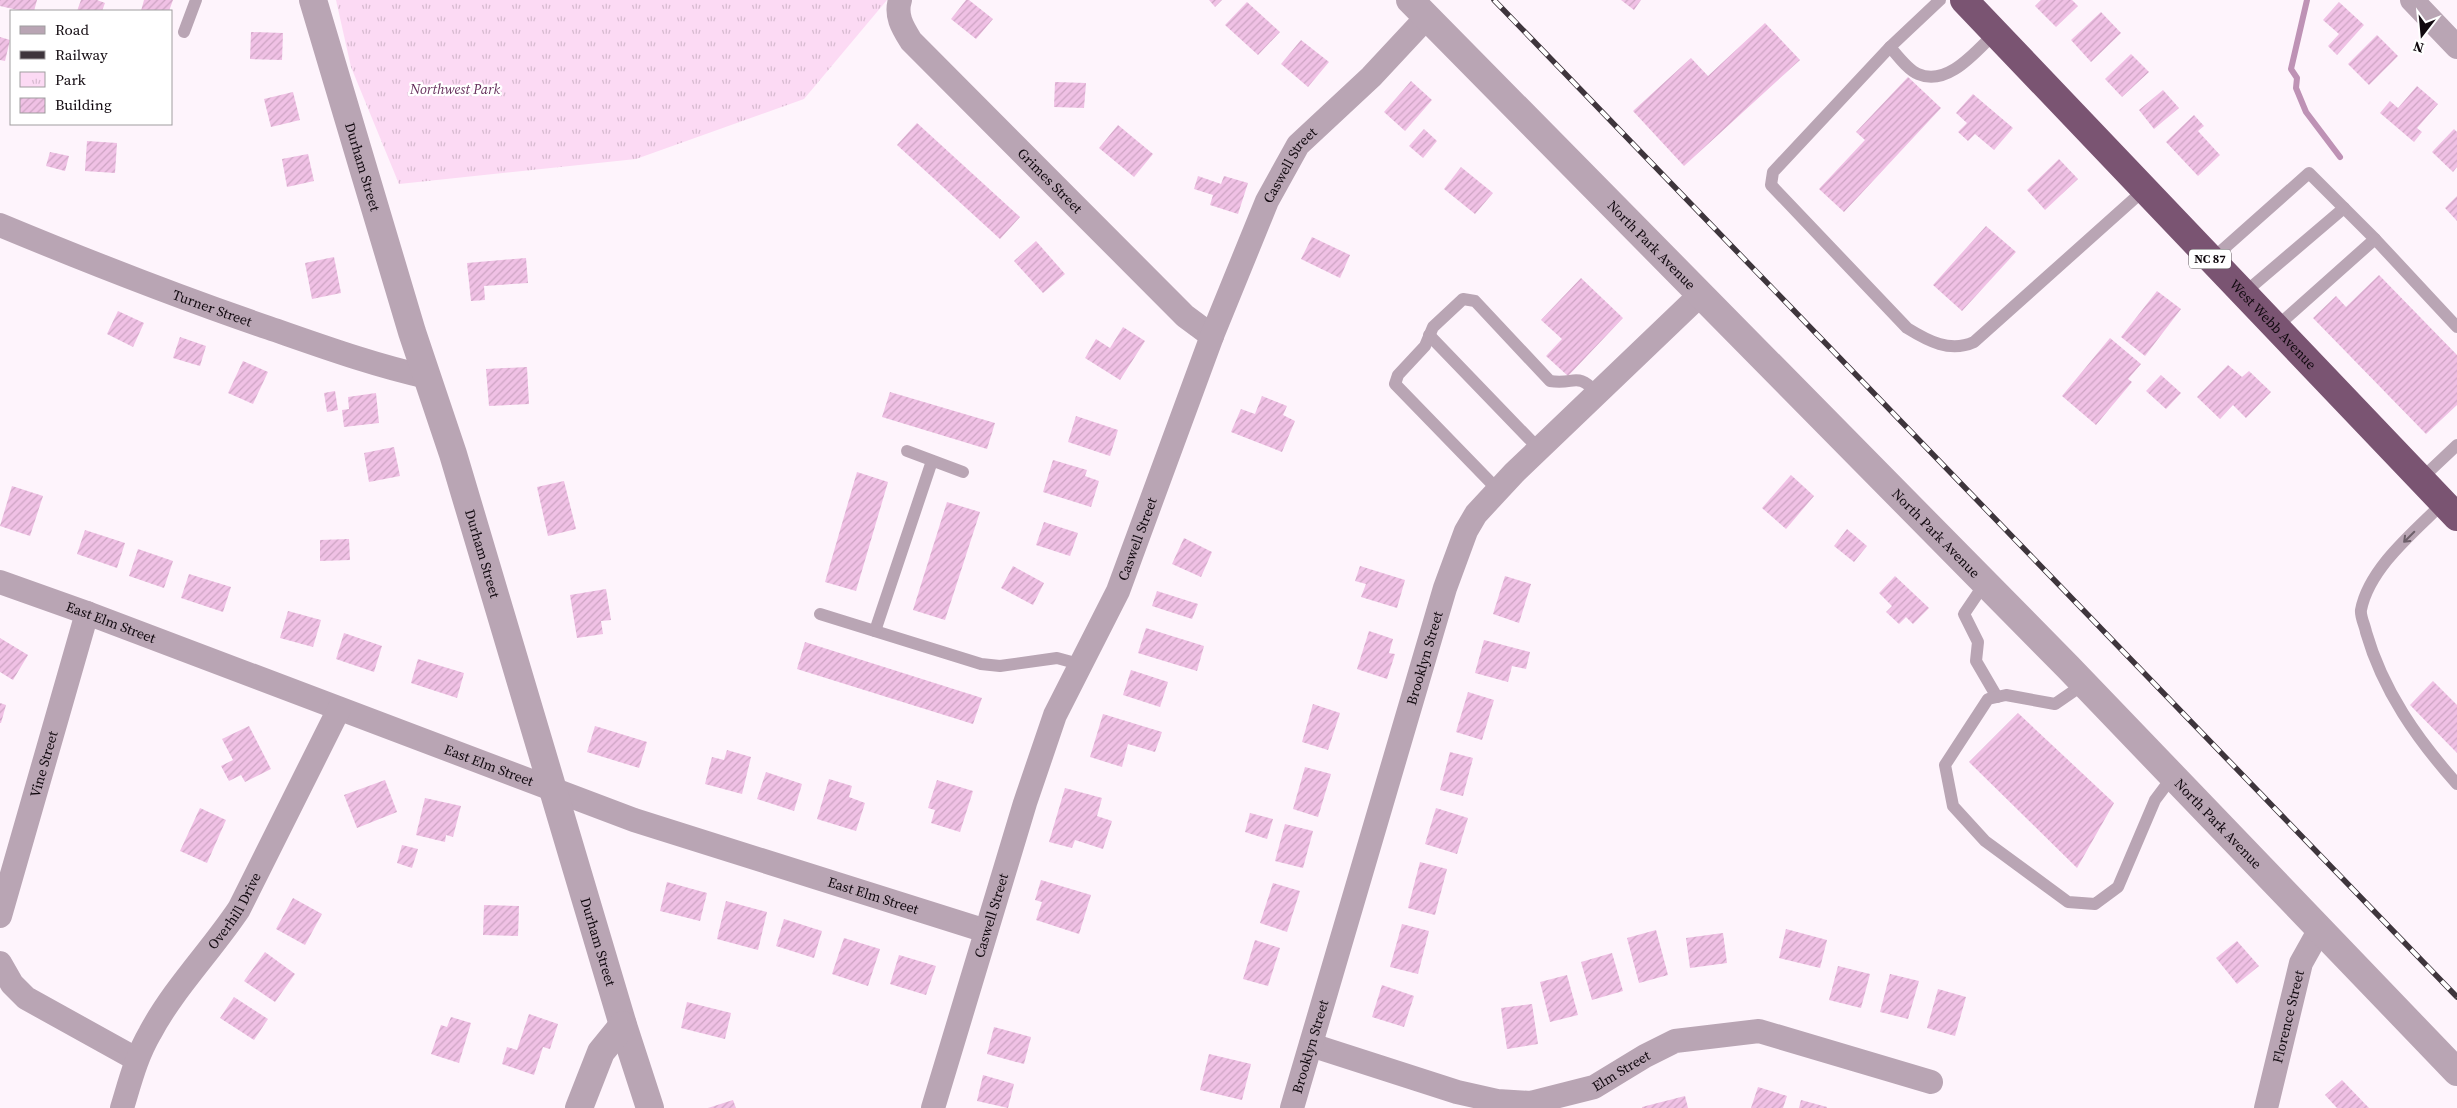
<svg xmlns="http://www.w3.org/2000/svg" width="2457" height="1108" viewBox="0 0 2457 1108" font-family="'Source Serif 4',serif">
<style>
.park{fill:url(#park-tufts)}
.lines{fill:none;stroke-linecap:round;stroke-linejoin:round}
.stream{stroke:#be92b5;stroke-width:6}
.building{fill:url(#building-hatch)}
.service{stroke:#b9a5b4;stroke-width:12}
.minor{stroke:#b9a5b4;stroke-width:24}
.tertiary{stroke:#b9a5b4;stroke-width:28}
.trunk{stroke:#7a5472;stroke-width:28}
.rail-casing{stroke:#3e353c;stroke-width:5.5}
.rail{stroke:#fff;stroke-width:4;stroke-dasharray:11;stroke-linecap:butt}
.oneway{stroke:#6d5f6a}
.labels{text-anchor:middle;stroke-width:4.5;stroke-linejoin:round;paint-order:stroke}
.shield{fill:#fff;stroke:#585357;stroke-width:1}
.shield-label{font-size:12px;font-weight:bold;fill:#11090f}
.park-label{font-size:14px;font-style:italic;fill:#652e5b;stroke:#fff}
.street-label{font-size:14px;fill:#11090f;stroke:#fff}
</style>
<defs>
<pattern id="park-tufts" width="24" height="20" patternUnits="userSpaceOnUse" patternTransform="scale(1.25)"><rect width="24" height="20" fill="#fcdaf4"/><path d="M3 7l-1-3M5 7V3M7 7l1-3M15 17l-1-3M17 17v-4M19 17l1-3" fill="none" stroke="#d7bad0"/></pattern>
<pattern id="building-hatch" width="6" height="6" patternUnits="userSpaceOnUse" patternTransform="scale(1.25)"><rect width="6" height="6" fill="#f0c1e5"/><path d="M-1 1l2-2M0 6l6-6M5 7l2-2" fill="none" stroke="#cda4c3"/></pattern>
</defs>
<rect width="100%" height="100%" fill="#fef4fc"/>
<polygon class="park" points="336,0 887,0 804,99 636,159 399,184 351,67"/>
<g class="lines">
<polyline class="stream" points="2307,0 2291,69 2297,78 2296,88 2306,112 2340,157"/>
</g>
<g class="building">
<polygon points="0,0 37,0 34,11 22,11 0,6"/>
<polygon points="81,0 97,0 105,3 102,11 77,11"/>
<polygon points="144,0 173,0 169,11 141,11"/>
<polygon points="966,0 969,0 993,19 976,39 951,19"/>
<polygon points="1209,0 1222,0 1215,7"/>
<polygon points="1621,0 1641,0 1634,10"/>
<polygon points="2041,0 2072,0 2078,6 2056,27 2035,6"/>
<polygon points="1247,2 1280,32 1258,55 1225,25"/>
<polygon points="2339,2 2364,25 2337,55 2328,46 2339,34 2323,20"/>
<polygon points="2101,12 2121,33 2091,62 2071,40"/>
<polygon points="1765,23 1800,60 1684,166 1633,111 1691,58 1708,76"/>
<polygon points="251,32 283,33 282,60 250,59"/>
<polygon points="2377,35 2398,56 2369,85 2348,64"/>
<polygon points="0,37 10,40 5,61 0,60"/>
<polygon points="1301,40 1329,62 1308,87 1281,64"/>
<polygon points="2131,54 2149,72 2122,97 2105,79"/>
<polygon points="1908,77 1941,108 1844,212 1819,189 1865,140 1856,132"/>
<polygon points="1411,81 1432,100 1405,131 1384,112"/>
<polygon points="1055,82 1086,83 1084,108 1054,107"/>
<polygon points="2417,86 2438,104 2417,128 2422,132 2414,142 2380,113 2390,101 2398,108"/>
<polygon points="2163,90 2179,108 2154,129 2139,110"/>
<polygon points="293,92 300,120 271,127 264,99"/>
<polygon points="1973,94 2013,128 1994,150 1975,134 1968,141 1958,132 1967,123 1956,113"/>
<polygon points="2194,115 2204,126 2198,131 2220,155 2198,176 2166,142"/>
<polygon points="917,123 1020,217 1000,239 897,145"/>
<polygon points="1118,125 1153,154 1134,177 1099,148"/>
<polygon points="1424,129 1437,141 1423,158 1409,146"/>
<polygon points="2454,129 2457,132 2457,167 2453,172 2432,152"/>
<polygon points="87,141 117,143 115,173 85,171"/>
<polygon points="50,152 69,156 65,171 46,166"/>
<polygon points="308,154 314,181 287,187 282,159"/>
<polygon points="2059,159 2078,179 2045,210 2027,190"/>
<polygon points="1461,167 1493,193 1475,214 1444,189"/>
<polygon points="1198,176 1221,184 1224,176 1248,183 1238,214 1210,205 1213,195 1194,189"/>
<polygon points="2457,196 2457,221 2445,208"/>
<polygon points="1986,226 2016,252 1962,311 1933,285"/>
<polygon points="1312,237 1350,255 1340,278 1301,259"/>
<polygon points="1036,241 1065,274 1043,293 1014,261"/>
<polygon points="334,257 341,293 312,299 305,263"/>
<polygon points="526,258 528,283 484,286 485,300 471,301 467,263"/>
<polygon points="2379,275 2457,355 2457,405 2426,434 2313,318 2336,296 2346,307"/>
<polygon points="1581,278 1623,318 1568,376 1546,356 1562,339 1541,320"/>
<polygon points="2157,291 2181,309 2145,356 2121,337"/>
<polygon points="118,311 144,323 133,347 107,334"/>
<polygon points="1123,327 1145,341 1120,380 1085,358 1096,339 1110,348"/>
<polygon points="180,337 206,346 200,366 173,358"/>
<polygon points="2110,338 2141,364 2128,379 2132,382 2096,425 2062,396"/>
<polygon points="243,361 268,372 253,404 228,393"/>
<polygon points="2228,365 2242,377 2249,371 2271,392 2246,418 2233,405 2220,419 2197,397"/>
<polygon points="527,367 529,404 489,406 486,369"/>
<polygon points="2161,375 2181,393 2166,409 2146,391"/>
<polygon points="335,391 338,410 327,412 324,393"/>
<polygon points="890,392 995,423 987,449 882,417"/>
<polygon points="376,393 379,423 344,427 342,410 349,409 348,397"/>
<polygon points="1262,396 1287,406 1283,415 1295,421 1282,452 1231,432 1241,409 1255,414"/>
<polygon points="1076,416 1118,430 1110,456 1068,442"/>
<polygon points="394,447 400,476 369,482 364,453"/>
<polygon points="1053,460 1087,470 1085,476 1099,481 1091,507 1043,492"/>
<polygon points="857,472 888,482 856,591 825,582"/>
<polygon points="1791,475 1814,496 1786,529 1762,508"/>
<polygon points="564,481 576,529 548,536 537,487"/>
<polygon points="12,486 43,496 30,536 0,526"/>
<polygon points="947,502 980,512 945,620 913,610"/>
<polygon points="1044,522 1078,533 1070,556 1036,545"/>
<polygon points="1847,529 1867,546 1854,562 1834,546"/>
<polygon points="85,530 125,543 117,568 77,554"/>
<polygon points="1184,538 1212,552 1201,577 1172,564"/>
<polygon points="349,539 350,560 320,561 320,540"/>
<polygon points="138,549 173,561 164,588 129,576"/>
<polygon points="1013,566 1044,583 1033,605 1001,588"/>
<polygon points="1360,566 1405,580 1397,608 1361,597 1366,584 1355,581"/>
<polygon points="189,574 231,587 223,612 181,598"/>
<polygon points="1505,576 1531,584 1519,623 1493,614"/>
<polygon points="1895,576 1929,608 1913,624 1906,617 1899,624 1886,612 1892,606 1879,593"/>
<polygon points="606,589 611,620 601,621 603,634 577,638 570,595"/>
<polygon points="1157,591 1198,604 1192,619 1152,606"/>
<polygon points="288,611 321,620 313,647 280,638"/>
<polygon points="1146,628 1204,646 1197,671 1138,653"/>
<polygon points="1369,631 1393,639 1389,653 1395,654 1387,679 1357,669"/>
<polygon points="344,633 382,646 374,672 336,659"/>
<polygon points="0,638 28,655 13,680 0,672"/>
<polygon points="1484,640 1530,652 1526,669 1512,666 1508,682 1475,673"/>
<polygon points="805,642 982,698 973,724 797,669"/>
<polygon points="418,659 464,673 457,698 411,683"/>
<polygon points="1131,670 1168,682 1160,707 1123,695"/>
<polygon points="2433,681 2457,705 2457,753 2410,705"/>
<polygon points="1468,692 1494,700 1482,740 1456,732"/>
<polygon points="0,703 6,705 1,723 0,723"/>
<polygon points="1313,704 1340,713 1328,750 1302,742"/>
<polygon points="2018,713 2114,803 2077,868 1969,762"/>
<polygon points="1103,714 1162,732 1155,752 1128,744 1122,767 1090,757"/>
<polygon points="249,726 271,769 245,782 241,775 229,781 221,766 233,760 222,739"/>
<polygon points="595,726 647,742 639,768 587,752"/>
<polygon points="727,750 751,757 742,794 705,784 712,757 724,760"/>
<polygon points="1450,752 1473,758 1463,796 1440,790"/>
<polygon points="1305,767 1331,774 1318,817 1293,809"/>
<polygon points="766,772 802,784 794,811 757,799"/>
<polygon points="829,779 852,786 849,797 865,803 856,831 817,819"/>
<polygon points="385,780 397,812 357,828 344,795"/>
<polygon points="937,780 973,791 960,832 931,823 935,810 928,808"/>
<polygon points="1065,788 1102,798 1097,816 1112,821 1103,849 1075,840 1072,848 1049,842"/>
<polygon points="425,798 461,806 453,837 446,835 445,842 416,835"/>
<polygon points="200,808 226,820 207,863 180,851"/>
<polygon points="1436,808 1468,818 1457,854 1425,844"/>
<polygon points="1250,813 1273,819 1267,839 1245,832"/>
<polygon points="1285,824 1313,831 1303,868 1275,861"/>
<polygon points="402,845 418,849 412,868 397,863"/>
<polygon points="1420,862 1447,869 1435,915 1408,908"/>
<polygon points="1041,880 1091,895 1079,934 1036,920 1042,902 1035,900"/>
<polygon points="667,882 707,893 700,921 660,911"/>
<polygon points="1273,883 1300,891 1287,932 1260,923"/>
<polygon points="293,898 322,914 305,945 276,929"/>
<polygon points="726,901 767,912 758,950 717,939"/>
<polygon points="484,905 519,906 518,936 483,935"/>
<polygon points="784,919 822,931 814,958 776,946"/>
<polygon points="1402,924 1429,931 1418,974 1390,967"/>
<polygon points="1786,929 1827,940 1820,968 1779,958"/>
<polygon points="1656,930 1668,975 1639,983 1627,938"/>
<polygon points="1723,933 1727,963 1690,968 1686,938"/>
<polygon points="844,938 880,949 868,986 832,974"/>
<polygon points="1255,940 1280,948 1268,986 1243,979"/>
<polygon points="2237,941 2259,966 2237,984 2216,958"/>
<polygon points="265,952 295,974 275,1002 244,981"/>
<polygon points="1612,953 1623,991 1592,1000 1581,962"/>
<polygon points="899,955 936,966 926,995 890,984"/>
<polygon points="1838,966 1870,974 1861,1008 1829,1000"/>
<polygon points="1890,974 1919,981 1908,1019 1880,1012"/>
<polygon points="1567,975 1578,1015 1550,1022 1540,982"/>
<polygon points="1382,985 1414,996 1404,1027 1372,1017"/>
<polygon points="1938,989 1966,997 1955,1036 1927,1028"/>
<polygon points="234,997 268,1019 254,1040 220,1018"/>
<polygon points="687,1002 731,1013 725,1039 681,1028"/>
<polygon points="1532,1004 1538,1044 1507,1049 1501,1008"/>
<polygon points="529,1014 558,1024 550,1049 543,1047 534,1075 502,1064 507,1047 517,1050"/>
<polygon points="451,1017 471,1023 459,1063 431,1054 441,1025 447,1027"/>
<polygon points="994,1027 1031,1037 1024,1064 987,1054"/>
<polygon points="1209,1054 1251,1064 1242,1100 1200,1090"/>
<polygon points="983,1075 1014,1084 1008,1108 977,1101"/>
<polygon points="2342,1080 2369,1108 2337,1108 2325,1095"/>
<polygon points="1758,1087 1787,1096 1783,1108 1751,1108"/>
<polygon points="1685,1096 1688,1108 1642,1108 1642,1107"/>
<polygon points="733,1100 736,1108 708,1108"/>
<polygon points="1801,1100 1827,1107 1827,1108 1799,1108"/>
</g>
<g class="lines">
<g class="service">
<path d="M 1940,0 L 1890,47 C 1897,55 1908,70 1918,74 C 1948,87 1976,51 1995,33"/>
<polyline points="184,32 196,0"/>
<path d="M 1890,47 L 1773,172 L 1771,185 L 1907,328 C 1928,341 1950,353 1974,342 L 2144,190"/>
<polyline points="2211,260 2309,173 2375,239"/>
<polyline points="2243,294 2344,208"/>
<polyline points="2275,328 2375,239 2457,327"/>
<polyline points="1429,335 1539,449"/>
<polyline points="907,451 963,472"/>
<polyline points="2421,479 2457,445"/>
<path d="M 1498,490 L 1395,384 L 1398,375 L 1425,346 L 1433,327 L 1463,299 L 1475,301 L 1550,381 C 1576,385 1576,371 1597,393"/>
<path d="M 2443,503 C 2415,531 2369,568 2361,610 C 2360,616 2365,626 2366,632 C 2383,691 2417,739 2457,784"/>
<polyline points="1985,583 1964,614 1978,642 1976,661 1997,697"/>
<polyline points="820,614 981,664 1000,666 1057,658 1079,664"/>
<polyline points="875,631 932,461"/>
<polyline points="2084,684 2055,704 2006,695 1988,699 1945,765 1953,806 1985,841 2068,902 2095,904 2118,887 2155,800 2173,776"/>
</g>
<g class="minor">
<path id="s1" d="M 900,0 C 895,16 903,28 911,41 L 1185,316 L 1212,336"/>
<polyline points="2412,0 2457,47"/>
<path id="s2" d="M 0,225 C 89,262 178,297 269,328 C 321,346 373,365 427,377"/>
<path id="s3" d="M 0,582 L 87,613 L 634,820 L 986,931"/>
<path id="s4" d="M 0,916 L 87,613"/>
<polyline points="0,963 12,984 26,998 136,1059"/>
<path id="s5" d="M 1311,1045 L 1457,1092 L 1497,1101 L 1531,1103 L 1594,1087 L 1645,1056 L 1675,1041 L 1759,1031 L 1931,1082"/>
<path id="s6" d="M 122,1108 C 130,1082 136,1057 150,1033 C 174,988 211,951 239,909 L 339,709"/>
<path id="s7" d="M 933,1108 L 1025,803 L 1055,715 L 1118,591 L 1212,336 L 1267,201 L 1298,145 L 1371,77 L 1426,18"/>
<path id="s8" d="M 1292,1108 L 1445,588 L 1466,531 L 1476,514 L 1514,473 L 1701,294"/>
<path id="s9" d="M 2266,1108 L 2301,963 L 2320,929"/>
</g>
<g class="tertiary">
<path id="s10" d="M 313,0 L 412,332 L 453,454 L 623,1025 L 650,1108"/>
<path id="s11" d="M 1410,0 L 2068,667 L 2457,1072"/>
<polyline points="579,1108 601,1052 623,1025"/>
</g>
<path class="trunk" id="s12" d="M 1964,0 L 2457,517"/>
<defs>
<polyline id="rail" points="1494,0 2457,997"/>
</defs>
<use href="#rail" class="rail-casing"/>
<use href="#rail" class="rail"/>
</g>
<defs><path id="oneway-shaft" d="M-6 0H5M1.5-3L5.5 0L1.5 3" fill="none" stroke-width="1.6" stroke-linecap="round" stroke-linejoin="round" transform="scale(1.25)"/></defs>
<use class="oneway" href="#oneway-shaft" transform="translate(2409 537) rotate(135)"/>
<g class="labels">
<rect class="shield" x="2189" y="249.5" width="42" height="19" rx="4"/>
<g class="shield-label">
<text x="2210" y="263">NC 87</text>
</g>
<g class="park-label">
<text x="455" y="94">Northwest Park</text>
</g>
<g class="street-label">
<text dy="5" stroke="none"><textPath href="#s7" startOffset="1011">Caswell Street</textPath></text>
<text dy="5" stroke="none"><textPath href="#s10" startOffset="174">Durham Street</textPath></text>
<text dy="5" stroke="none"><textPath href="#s1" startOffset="241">Grimes Street</textPath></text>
<text dy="5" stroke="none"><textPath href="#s11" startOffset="344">North Park Avenue</textPath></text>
<text dy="5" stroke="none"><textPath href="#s2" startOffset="228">Turner Street</textPath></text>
<text dy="5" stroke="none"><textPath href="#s12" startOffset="448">West Webb Avenue</textPath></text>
<text dy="5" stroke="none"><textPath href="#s11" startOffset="749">North Park Avenue</textPath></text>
<text dy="5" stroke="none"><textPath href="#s7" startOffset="606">Caswell Street</textPath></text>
<text dy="5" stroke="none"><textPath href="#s10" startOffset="579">Durham Street</textPath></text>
<text dy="5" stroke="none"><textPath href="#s3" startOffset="118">East Elm Street</textPath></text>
<text dy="5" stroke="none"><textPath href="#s8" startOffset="469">Brooklyn Street</textPath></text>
<text dy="5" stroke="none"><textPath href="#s4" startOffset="158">Vine Street</textPath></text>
<text dy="5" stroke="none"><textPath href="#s3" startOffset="522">East Elm Street</textPath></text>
<text dy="5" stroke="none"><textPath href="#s11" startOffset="1154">North Park Avenue</textPath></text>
<text dy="5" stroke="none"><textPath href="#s3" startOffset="928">East Elm Street</textPath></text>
<text dy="5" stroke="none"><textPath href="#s6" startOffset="229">Overhill Drive</textPath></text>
<text dy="5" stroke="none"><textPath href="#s7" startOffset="201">Caswell Street</textPath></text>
<text dy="5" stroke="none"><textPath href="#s10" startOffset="984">Durham Street</textPath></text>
<text dy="5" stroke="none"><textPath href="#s9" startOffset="94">Florence Street</textPath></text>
<text dy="5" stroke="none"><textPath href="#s8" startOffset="64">Brooklyn Street</textPath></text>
<text dy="5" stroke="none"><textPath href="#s5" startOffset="325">Elm Street</textPath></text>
</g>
</g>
<rect x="10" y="10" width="162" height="115" fill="#ffffff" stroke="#a09d9f"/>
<rect x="20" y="26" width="25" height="8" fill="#b9a5b4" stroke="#a09d9f"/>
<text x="55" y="35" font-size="15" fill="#11090f">Road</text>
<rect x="20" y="51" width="25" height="8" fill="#3e353c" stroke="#a09d9f"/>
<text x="55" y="60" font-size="15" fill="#11090f">Railway</text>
<rect x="20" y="72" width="25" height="15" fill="url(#park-tufts)" stroke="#a09d9f"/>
<text x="55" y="85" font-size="15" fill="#11090f">Park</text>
<rect x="20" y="98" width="25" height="15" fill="url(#building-hatch)" stroke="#a09d9f"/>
<text x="55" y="110" font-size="15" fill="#11090f">Building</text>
<g transform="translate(2422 35) rotate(196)" stroke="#ffffff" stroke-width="4" paint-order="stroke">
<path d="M0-4L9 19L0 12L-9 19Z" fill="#11090f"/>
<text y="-8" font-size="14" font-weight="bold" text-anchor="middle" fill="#11090f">N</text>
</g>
</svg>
